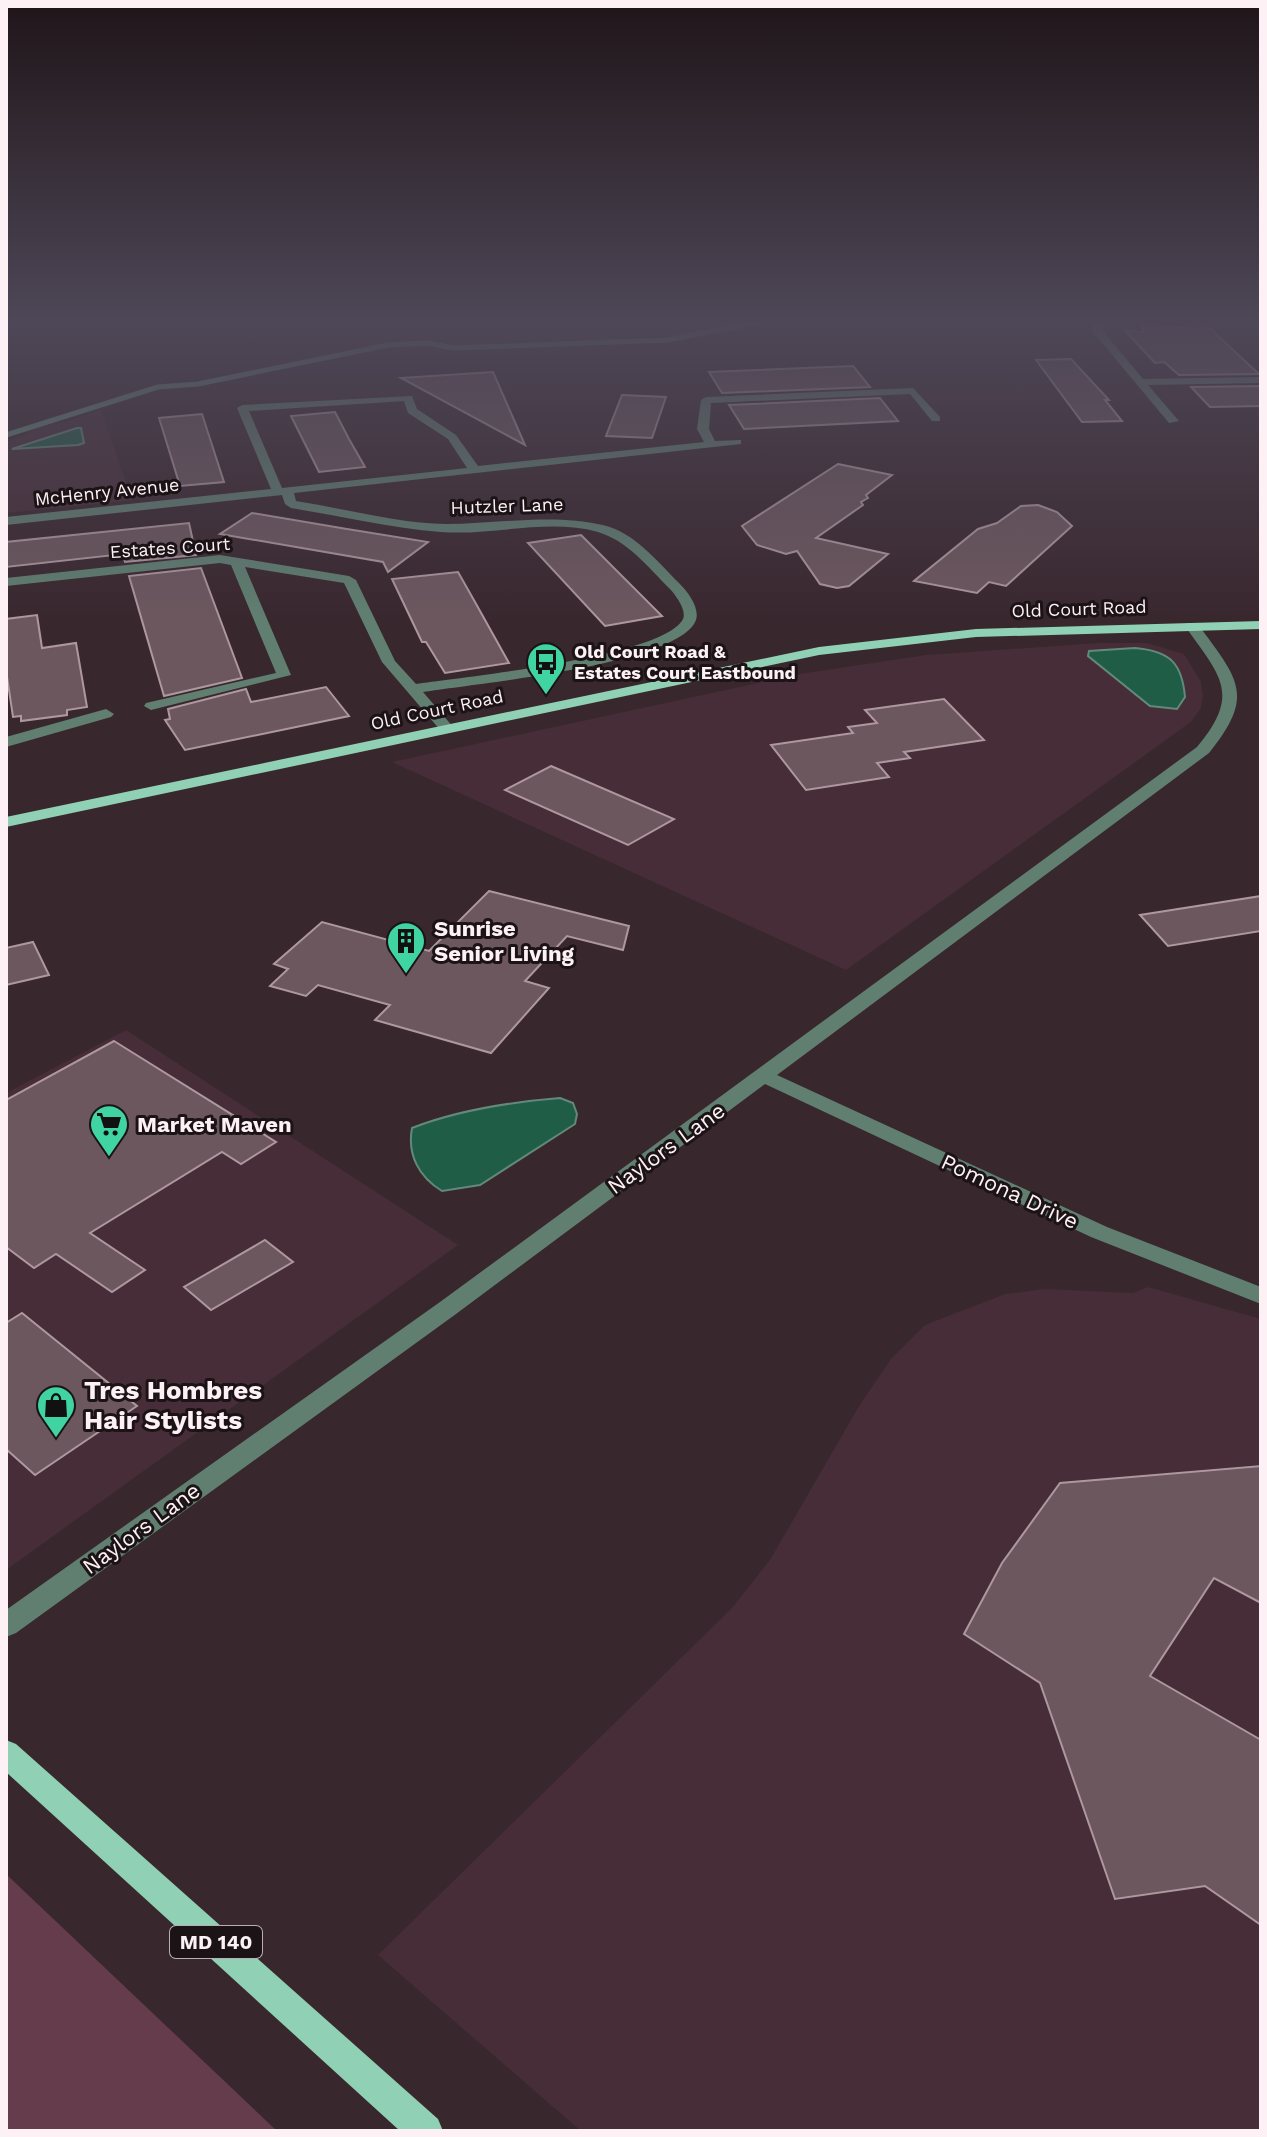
<svg xmlns="http://www.w3.org/2000/svg" width="1267" height="2137" viewBox="0 0 1267 2137" font-family="'Work Sans',sans-serif">
<style>
.built{fill:#462d37}
.green{fill:#653c4c}
.water{fill:#1f5d47;stroke:#62897b;stroke-width:2}
.lines{fill:none;stroke-linecap:round;stroke-linejoin:round}
.stream{stroke:#62897b;stroke-width:5}
.building{fill:#6c575e;stroke:#ae979f;stroke-width:2}
.minor{fill:#607f71;fill-rule:evenodd}
.major{fill:#90d1b5;fill-rule:evenodd}
.labels{text-anchor:middle;stroke-width:6;stroke-linejoin:round;paint-order:stroke}
.far-street-label{font-size:18px;fill:#fdf1f5;stroke:#1b1315}
.far-poi-label{font-size:18px;font-weight:bold;fill:#fdf1f5;stroke:#1b1315;text-anchor:start}
.shield{fill:#1b1315;stroke:#b9aeb2;stroke-width:2}
.shield-label{font-size:20px;font-weight:bold;fill:#fdf1f5}
.poi-label{font-size:22px;font-weight:bold;fill:#fdf1f5;stroke:#1b1315;text-anchor:start}
.street-label{font-size:22px;fill:#fdf1f5;stroke:#1b1315}
.near-poi-label{font-size:26px;font-weight:bold;fill:#fdf1f5;stroke:#1b1315;text-anchor:start}
</style>
<rect width="100%" height="100%" fill="#39272e"/>
<g class="built">
<polygon points="101,410 132,500 6,513 6,442 26,434 41,421 63,423"/>
<polygon points="1099,643 1147,643 1184,654 1201,682 1203,695 1201,708 1191,722 846,970 392,762 800,674 926,655"/>
<polygon points="126,1030 458,1245 6,1570 6,1093"/>
<polygon points="1148,1287 1261,1319 1261,2131 581,2131 378,1955 732,1608 770,1560 859,1406 891,1359 925,1325 1005,1294 1045,1289 1133,1293"/>
</g>
<polygon class="green" points="6,1874 277,2131 6,2131"/>
<g class="water">
<polygon points="77,428 81,428 84,443 78,445 12,449"/>
<path d="M 1135,648 C 1170,651 1182,663 1185,697 L 1177,709 L 1150,706 L 1088,656 L 1089,651 Z"/>
<path d="M 560,1098 L 573,1103 L 577,1114 L 575,1124 L 480,1185 L 442,1191 C 419,1177 407,1155 412,1128 C 458,1110 511,1102 560,1098 Z"/>
</g>
<g class="lines">
<polyline class="stream" points="6,435 158,387 198,384 388,345 428,343 454,348 667,340 763,321"/>
</g>
<g class="building">
<polygon points="1185,322 1204,323 1259,374 1179,375 1164,362 1155,363 1125,331 1144,332 1142,326 1185,327"/>
<polygon points="1071,359 1109,400 1105,400 1122,421 1082,422 1036,360"/>
<polygon points="853,366 870,387 722,393 709,372"/>
<polygon points="493,372 525,445 401,378"/>
<polygon points="1261,386 1261,406 1210,407 1191,387"/>
<polygon points="622,395 666,397 652,438 606,436"/>
<polygon points="880,398 898,421 744,429 729,405"/>
<polygon points="335,412 349,439 365,467 319,472 291,416"/>
<polygon points="202,414 224,482 180,486 159,418"/>
<polygon points="838,464 892,475 866,495 868,498 861,502 863,505 816,538 888,554 849,586 837,588 820,584 797,551 786,554 757,545 742,526"/>
<polygon points="1038,505 1057,512 1072,526 1006,586 989,582 977,593 914,581 978,529 997,523 1021,506"/>
<polygon points="252,513 347,529 428,542 388,572 383,562 220,534"/>
<polygon points="189,523 196,555 125,562 123,554 6,567 6,542"/>
<polygon points="581,535 662,616 605,626 528,543"/>
<polygon points="201,568 242,678 164,696 129,576"/>
<polygon points="458,572 475,602 509,663 445,673 426,642 422,642 392,579"/>
<polygon points="37,615 42,648 76,643 87,707 67,710 67,715 21,721 21,716 13,717 6,670 6,619"/>
<polygon points="326,687 349,716 185,750 165,720 170,719 168,709 246,689 251,702"/>
<polygon points="944,699 984,740 904,752 910,758 877,763 889,777 806,790 771,745 853,733 848,727 877,723 865,710"/>
<polygon points="551,766 674,819 628,845 505,790"/>
<polygon points="489,891 629,926 623,950 567,936 525,981 549,988 491,1053 375,1020 390,1005 318,985 306,996 270,986 288,969 274,964 322,922 429,951"/>
<polygon points="1261,896 1261,931 1168,946 1140,915"/>
<polygon points="33,942 49,975 6,985 6,948"/>
<polygon points="114,1041 276,1142 241,1164 222,1152 90,1233 145,1270 112,1292 56,1254 34,1268 6,1247 6,1100"/>
<polygon points="265,1240 293,1262 211,1310 184,1287"/>
<polygon points="22,1313 137,1406 35,1475 6,1449 6,1323"/>
<polygon points="1261,1466 1261,1603 1214,1578 1150,1676 1261,1740 1261,1925 1205,1886 1115,1899 1040,1683 964,1634 1002,1563 1060,1483"/>
</g>
<g class="lines">
<g class="minor">
<polygon points="1096,321 1106,321 1102,330 1143,379 1261,377 1261,383 1148,385 1179,421 1169,423 1094,333 1091,326"/>
<path d="M 913,388 L 940,417 L 940,421 L 932,421 L 910,394 L 711,403 L 709,429 L 715,441 L 741,440 L 741,444 L 294,493 L 296,501 C 341,508 402,524 446,524 C 497,524 552,513 603,525 C 635,533 656,560 679,583 C 688,592 703,611 694,624 C 666,666 478,683 423,692 L 454,728 L 446,733 L 441,731 L 382,662 L 344,583 L 245,567 L 291,675 L 151,710 L 144,706 L 146,703 L 276,673 L 231,565 L 220,563 L 6,586 L 6,578 L 220,555 L 349,576 L 356,580 L 395,661 L 416,684 C 462,677 664,657 683,619 C 687,610 675,594 669,588 C 648,567 628,541 598,532 C 548,518 492,536 441,532 C 391,528 340,516 291,508 L 285,504 L 282,495 L 6,525 L 6,517 L 271,489 L 237,408 L 242,405 L 412,396 L 417,409 L 456,435 L 478,466 L 704,442 L 697,429 L 701,400 L 706,397 ZM 404,401 L 408,413 L 448,439 L 467,468 L 282,488 L 249,411 Z"/>
<path d="M 1187,623 L 1197,623 C 1237,678 1257,694 1209,753 L 777,1075 L 1107,1227 L 1261,1287 L 1261,1304 L 1091,1237 L 765,1084 L 456,1314 L 16,1633 L 6,1637 L 6,1610 L 440,1302 L 1197,747 C 1242,693 1220,676 1185,626 Z"/>
<polygon points="106,709 114,714 111,717 6,747 6,737"/>
</g>
<g class="major">
<polygon points="1261,621 1261,629 976,637 819,655 6,827 6,817 819,647 976,629"/>
<polygon points="6,1740 16,1744 438,2119 443,2131 400,2131 6,1772"/>
</g>
</g>
<linearGradient id="sky" x2="0" y2="1"><stop stop-color="#1f1519"/><stop offset="0.52" stop-color="#4e4757"/><stop offset="1" stop-color="#4e4757" stop-opacity="0"/></linearGradient>
<rect width="1267" height="620" fill="url(#sky)"/>
<defs>
<symbol id="bus-pin" viewBox="-11 -11 22 30"><path d="M0 17L-7.5 6A9.5 9.5 0 1 1 7.5 6Z" fill="#3fd4a2" stroke="#1b1315"/><path d="M-5-6H5V4H4V6H2V4H-2V6H-4V4H-5ZM-3.5-4V0h7V-4ZM-3.5 1.2v1.5H-2V1.2ZM2 1.2v1.5H3.5V1.2Z" fill="#111"/></symbol>
<symbol id="building-pin" viewBox="-11 -11 22 30"><path d="M0 17L-7.5 6A9.5 9.5 0 1 1 7.5 6Z" fill="#3fd4a2" stroke="#1b1315"/><path d="M-4-6H4V6H1V3H-1V6H-4ZM-2.5-4.3h1.7v1.8h-1.7ZM.8-4.3h1.7v1.8H.8ZM-2.5-1h1.7V.8h-1.7ZM.8-1h1.7V.8H.8Z" fill="#111"/></symbol>
<symbol id="supermarket-pin" viewBox="-11 -11 22 30"><path d="M0 17L-7.5 6A9.5 9.5 0 1 1 7.5 6Z" fill="#3fd4a2" stroke="#1b1315"/><path d="M-6-5.5h2.5l.6 2H6L4.5 2H-2.5L-4.4-4H-6ZM-1.5 3.2a1.3 1.3 0 1 0 .1 0ZM3 3.2a1.3 1.3 0 1 0 .1 0Z" fill="#111"/></symbol>
<symbol id="shop-pin" viewBox="-11 -11 22 30"><path d="M0 17L-7.5 6A9.5 9.5 0 1 1 7.5 6Z" fill="#3fd4a2" stroke="#1b1315"/><path d="M-5-2.5h2.3a2.7 3.5 0 0 1 5.4 0H5L5.5 6h-11ZM-1.5-2.5h3a1.5 2.3 0 0 0-3 0Z" fill="#111"/></symbol>
</defs>
<g fill-rule="evenodd">
<use href="#bus-pin" x="524" y="640" width="44" height="60"/>
<use href="#building-pin" x="384" y="919" width="44" height="60"/>
<use href="#supermarket-pin" x="87" y="1102" width="44" height="60"/>
<use href="#shop-pin" x="34" y="1383" width="44" height="60"/>
</g>
<g class="labels">
<g class="far-street-label">
<text transform="translate(107 492) rotate(-6)" y="6">McHenry Avenue</text>
<text transform="translate(507 506) rotate(-2)" y="6">Hutzler Lane</text>
<text transform="translate(170 548) rotate(-4)" y="6">Estates Court</text>
<text transform="translate(1079 609) rotate(-2)" y="6">Old Court Road</text>
<text transform="translate(437 710) rotate(-12)" y="6">Old Court Road</text>
</g>
<g class="far-poi-label">
<text x="574" y="658">Old Court Road &amp;<tspan x="574" dy="21">Estates Court Eastbound</tspan></text>
</g>
<rect class="shield" x="170" y="1926" width="92" height="32" rx="6"/>
<g class="shield-label">
<text x="216" y="1949">MD 140</text>
</g>
<g class="poi-label">
<text x="434" y="936">Sunrise<tspan x="434" dy="25">Senior Living</tspan></text>
<text x="137" y="1132">Market Maven</text>
</g>
<g class="street-label">
<text transform="translate(666 1148) rotate(-36)" y="8">Naylors Lane</text>
<text transform="translate(1010 1191) rotate(25)" y="8">Pomona Drive</text>
<text transform="translate(141 1528) rotate(-36)" y="8">Naylors Lane</text>
</g>
<g class="near-poi-label">
<text x="84" y="1399">Tres Hombres<tspan x="84" dy="30">Hair Stylists</tspan></text>
</g>
</g>
<rect width="1267" height="2137" fill="none" stroke="#fdf1f5" stroke-width="16"/>
</svg>
